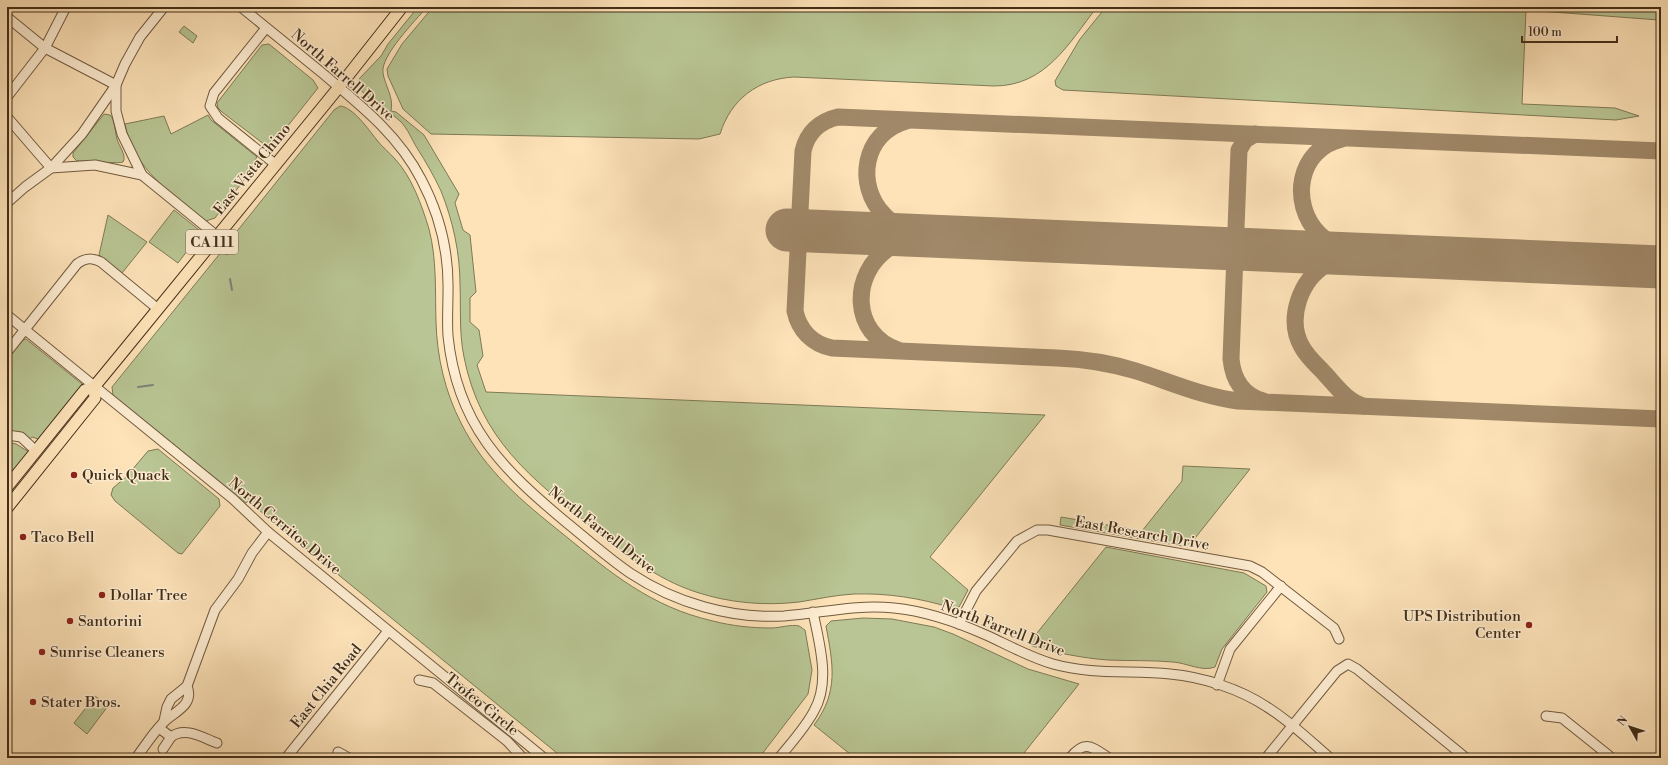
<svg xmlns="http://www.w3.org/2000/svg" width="1668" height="765" viewBox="0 0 1668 765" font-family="'Libre Bodoni',serif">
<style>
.grass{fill:#b9c594;stroke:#7e7a56}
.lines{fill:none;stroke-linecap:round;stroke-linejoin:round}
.stream{stroke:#7b8477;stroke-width:2}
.taxiway{stroke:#a08868;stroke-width:17}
.runway{stroke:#a08868;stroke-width:43}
.minor-casing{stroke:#725b40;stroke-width:11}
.major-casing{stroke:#432e18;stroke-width:13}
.minor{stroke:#feedd2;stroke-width:9}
.major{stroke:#fee3b9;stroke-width:11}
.poi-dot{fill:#8f2418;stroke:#feedd2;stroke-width:1.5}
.labels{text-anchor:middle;stroke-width:3;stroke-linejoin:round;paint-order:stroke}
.shield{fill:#feedd2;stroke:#7b6750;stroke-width:1}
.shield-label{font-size:14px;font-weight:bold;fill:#432e18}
.street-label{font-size:15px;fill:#432e18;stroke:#feedd2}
.poi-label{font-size:15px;fill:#432e18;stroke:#feedd2;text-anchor:start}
</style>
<rect width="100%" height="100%" fill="#fee3b9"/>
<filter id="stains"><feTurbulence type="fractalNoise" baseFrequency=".005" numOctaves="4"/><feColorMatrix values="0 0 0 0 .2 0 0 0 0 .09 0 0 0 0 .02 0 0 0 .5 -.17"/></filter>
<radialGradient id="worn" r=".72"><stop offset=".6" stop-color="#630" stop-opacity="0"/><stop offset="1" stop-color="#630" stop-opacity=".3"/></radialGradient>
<g class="grass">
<path d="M 418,7 L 427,7 C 416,20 380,56 383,73 C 385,86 394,97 391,111 L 396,112 L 424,135 L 459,194 L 455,203 L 463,230 L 470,235 L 476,292 L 470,298 L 470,322 L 479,330 L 483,356 L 477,365 L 486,392 L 1045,415 L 930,557 L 968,590 L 959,607 L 952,608 C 920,598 888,593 854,594 C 835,595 818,599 799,602 C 765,606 729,603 696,592 C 656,579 624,553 592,527 C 531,478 480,439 464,357 C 459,333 461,309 460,285 C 460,253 453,221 441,191 C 434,176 426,162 417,148 C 411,138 408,129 400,121 C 387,109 368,100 358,87 L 359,79 L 381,56 L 388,44 Z"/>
<path d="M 433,7 L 1097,7 C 1069,43 1046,86 994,86 L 794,77 C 758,79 731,99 720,134 L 699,139 L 431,134 L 403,109 L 388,76 L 387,69 L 402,44 Z"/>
<polygon points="1106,7 1658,7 1659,20 1526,10 1522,104 1615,108 1639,116 1616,120 1063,90 1056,86 1055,81 1080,39"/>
<polygon points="184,26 197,36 193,43 179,32"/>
<polygon points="269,44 313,80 318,88 271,147 269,148 222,112 218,108 217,103 262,45"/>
<path d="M 340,106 C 353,107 369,130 376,139 C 382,147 389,152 395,159 C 412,177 422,206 429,229 C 437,260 435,290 436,322 C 437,357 445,392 461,423 C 485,471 523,502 563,534 C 611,573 651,607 713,621 C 732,626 752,628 771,628 C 780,628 791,624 799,626 C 800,626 804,630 805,630 L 812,670 L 808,694 L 759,758 L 563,758 L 248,501 L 246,503 L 113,395 L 112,387 L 222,251 L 227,255 L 231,249 L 226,245 L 334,110 Z"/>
<path d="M 104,114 L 110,115 C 115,120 115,132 117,139 C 119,146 127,156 123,162 C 120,164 87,161 77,161 L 73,157 L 73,153 Z"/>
<path d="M 208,115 L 211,120 L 257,157 L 255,160 L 257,163 L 215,218 L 206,221 C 172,194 133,169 125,124 L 164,116 L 171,134 Z"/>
<polygon points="174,210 199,230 197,232 200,234 178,263 149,242"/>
<polygon points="108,215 147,242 122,273 99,255"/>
<polygon points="26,339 82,384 38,439 32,437 30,439 7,431 7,360 23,340"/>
<polygon points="7,442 16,444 29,452 7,479"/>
<polygon points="158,449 219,499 220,506 182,554 178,553 115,501 111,495 113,488 126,477 148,451"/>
<polygon points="1183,466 1250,469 1188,547 1060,525 1061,517 1142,531 1182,481"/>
<path d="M 1106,547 L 1244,573 L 1266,586 L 1267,592 L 1222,649 L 1215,667 C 1202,672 1187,663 1173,662 C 1151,660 1130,661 1108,660 C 1082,658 1057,653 1032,646 L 1029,643 Z"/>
<path d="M 863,618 L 892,619 L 934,627 L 953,634 L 1028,669 L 1079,684 L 1020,758 L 855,758 L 814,725 C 839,692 833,664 826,626 L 831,621 Z"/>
<polygon points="95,696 108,706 87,734 74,723"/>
</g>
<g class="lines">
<g class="stream">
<polyline points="230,279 232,290"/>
<polyline points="138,387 153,385"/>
</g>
<g class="taxiway">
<path d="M 906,121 C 863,133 855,185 884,215 C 895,227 909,232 925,235"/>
<path d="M 1255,134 L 1245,140 L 1239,150 L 1231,359 C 1233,379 1242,395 1263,401"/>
<path d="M 1342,139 C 1298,149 1289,203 1319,234 C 1330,245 1344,250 1359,254"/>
<path d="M 1661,151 L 838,117 C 820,121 807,133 803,151 L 795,311 C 799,330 812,344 832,348 L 1057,358 C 1084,359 1110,363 1136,371 C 1171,382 1201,396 1238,401 L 1661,419"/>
<path d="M 1363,254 C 1350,256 1338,258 1327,264 C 1300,280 1286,319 1302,347 C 1308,358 1318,366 1326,375 C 1337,387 1347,401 1363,406"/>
<path d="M 898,350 C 851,334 850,274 889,248 C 902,240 915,239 930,236"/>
</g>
<polyline class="runway" points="787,230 1661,267"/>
<defs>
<g id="minor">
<path d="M 241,7 C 268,29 294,50 321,72 C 359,104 398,134 421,179 C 439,213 449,253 448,292 C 448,307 447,321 448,336 C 457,425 502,469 567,523 C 588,540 608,558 630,573 C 675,603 731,619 784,616 C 822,613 856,604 894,608 C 925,611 957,622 986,635 C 1008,645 1029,657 1053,664 C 1092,675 1131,670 1170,674 C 1203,677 1240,689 1267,707 C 1290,721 1310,741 1330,758"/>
<polyline points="7,17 45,48 116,85 116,111 122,134 142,175"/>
<polyline points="266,28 214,93 210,106 218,118 275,164"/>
<polyline points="7,97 45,48 66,7"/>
<polyline points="7,117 51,168 95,165 142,175 217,236"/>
<polyline points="7,203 25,187 51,168 82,134 116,85 125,64 140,37 164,7"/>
<polyline points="7,315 233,499 268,532 544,758"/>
<path d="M 7,352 L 77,264 C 85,258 92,257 101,262 L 158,309"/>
<polyline points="7,435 21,437 36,451"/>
<polyline points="959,624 976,591 1017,541 1037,530 1048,530 1250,566 1262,572 1334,628 1339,639"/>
<polyline points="419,680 433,683 507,741 523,758"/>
<polyline points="1217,685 1230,649 1281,586"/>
<polyline points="1546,716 1562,718 1612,758"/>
<polyline points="164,721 167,707 171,699 187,686 215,610 238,579 252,553 268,532"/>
<path d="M 159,728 L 171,737 C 185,726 203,738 217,743"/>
<polyline points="163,749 171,737"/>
<polyline points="338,752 349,758"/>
<path d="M 136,758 C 145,746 153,733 163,723 C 173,712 195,706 187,686"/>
<polyline points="286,758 388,631"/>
<path d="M 779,758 C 791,743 805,728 814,711 C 831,681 819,643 813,612"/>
<path d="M 1070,758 C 1085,739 1092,747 1109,758"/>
<polyline points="1266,758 1337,671 1348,664 1357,669 1466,758"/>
</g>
<g id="major">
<polyline points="7,487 85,390 94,387 122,353 339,87 402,7"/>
<polyline points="7,508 95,398 94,387"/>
</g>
</defs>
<use href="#minor" class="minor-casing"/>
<use href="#major" class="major-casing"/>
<use href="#minor" class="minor"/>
<use href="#major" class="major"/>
</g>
<g class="poi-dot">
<circle cx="74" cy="475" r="4"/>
<circle cx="23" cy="537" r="4"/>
<circle cx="102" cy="595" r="4"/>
<circle cx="70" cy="621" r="4"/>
<circle cx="1529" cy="625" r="4"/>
<circle cx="42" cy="652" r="4"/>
<circle cx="33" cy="702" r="4"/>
</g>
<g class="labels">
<rect class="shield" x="186" y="230" width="52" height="24" rx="3"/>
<g class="shield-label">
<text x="212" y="247">CA 111</text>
</g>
<g class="street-label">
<text transform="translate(343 75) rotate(41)" y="5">North Farrell Drive</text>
<text transform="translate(252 169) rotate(-51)" y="5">East Vista Chino</text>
<text transform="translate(285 526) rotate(40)" y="5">North Cerritos Drive</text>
<text transform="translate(602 530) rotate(38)" y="5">North Farrell Drive</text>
<text transform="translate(1142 533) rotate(10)" y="5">East Research Drive</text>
<text transform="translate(1003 628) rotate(21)" y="5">North Farrell Drive</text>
<text transform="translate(326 686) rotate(-51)" y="5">East Chia Road</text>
<text transform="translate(482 704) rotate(39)" y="5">Trofeo Circle</text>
</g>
<g class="poi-label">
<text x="82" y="480">Quick Quack</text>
<text x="31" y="542">Taco Bell</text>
<text x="110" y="600">Dollar Tree</text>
<text x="1521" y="621" text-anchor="end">UPS Distribution<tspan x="1521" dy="17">Center</tspan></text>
<text x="78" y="626">Santorini</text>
<text x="50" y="657">Sunrise Cleaners</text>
<text x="41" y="707">Stater Bros.</text>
</g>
</g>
<rect width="1668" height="765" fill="none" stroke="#fee3b9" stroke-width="24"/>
<rect x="8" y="8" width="1652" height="749" fill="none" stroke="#432e18" stroke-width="2"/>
<rect x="12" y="12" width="1644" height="741" fill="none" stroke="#432e18"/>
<g transform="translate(1630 727) rotate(309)" stroke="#feedd2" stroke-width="3" paint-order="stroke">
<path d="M0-3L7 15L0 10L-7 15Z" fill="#432e18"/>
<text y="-6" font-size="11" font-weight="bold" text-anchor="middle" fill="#432e18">N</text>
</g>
<path d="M1522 36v6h95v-6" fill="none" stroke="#432e18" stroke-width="2"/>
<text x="1528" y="36" font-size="12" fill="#432e18" stroke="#feedd2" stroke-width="3" paint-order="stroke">100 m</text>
<rect width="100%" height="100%" filter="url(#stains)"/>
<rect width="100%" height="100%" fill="url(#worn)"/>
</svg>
